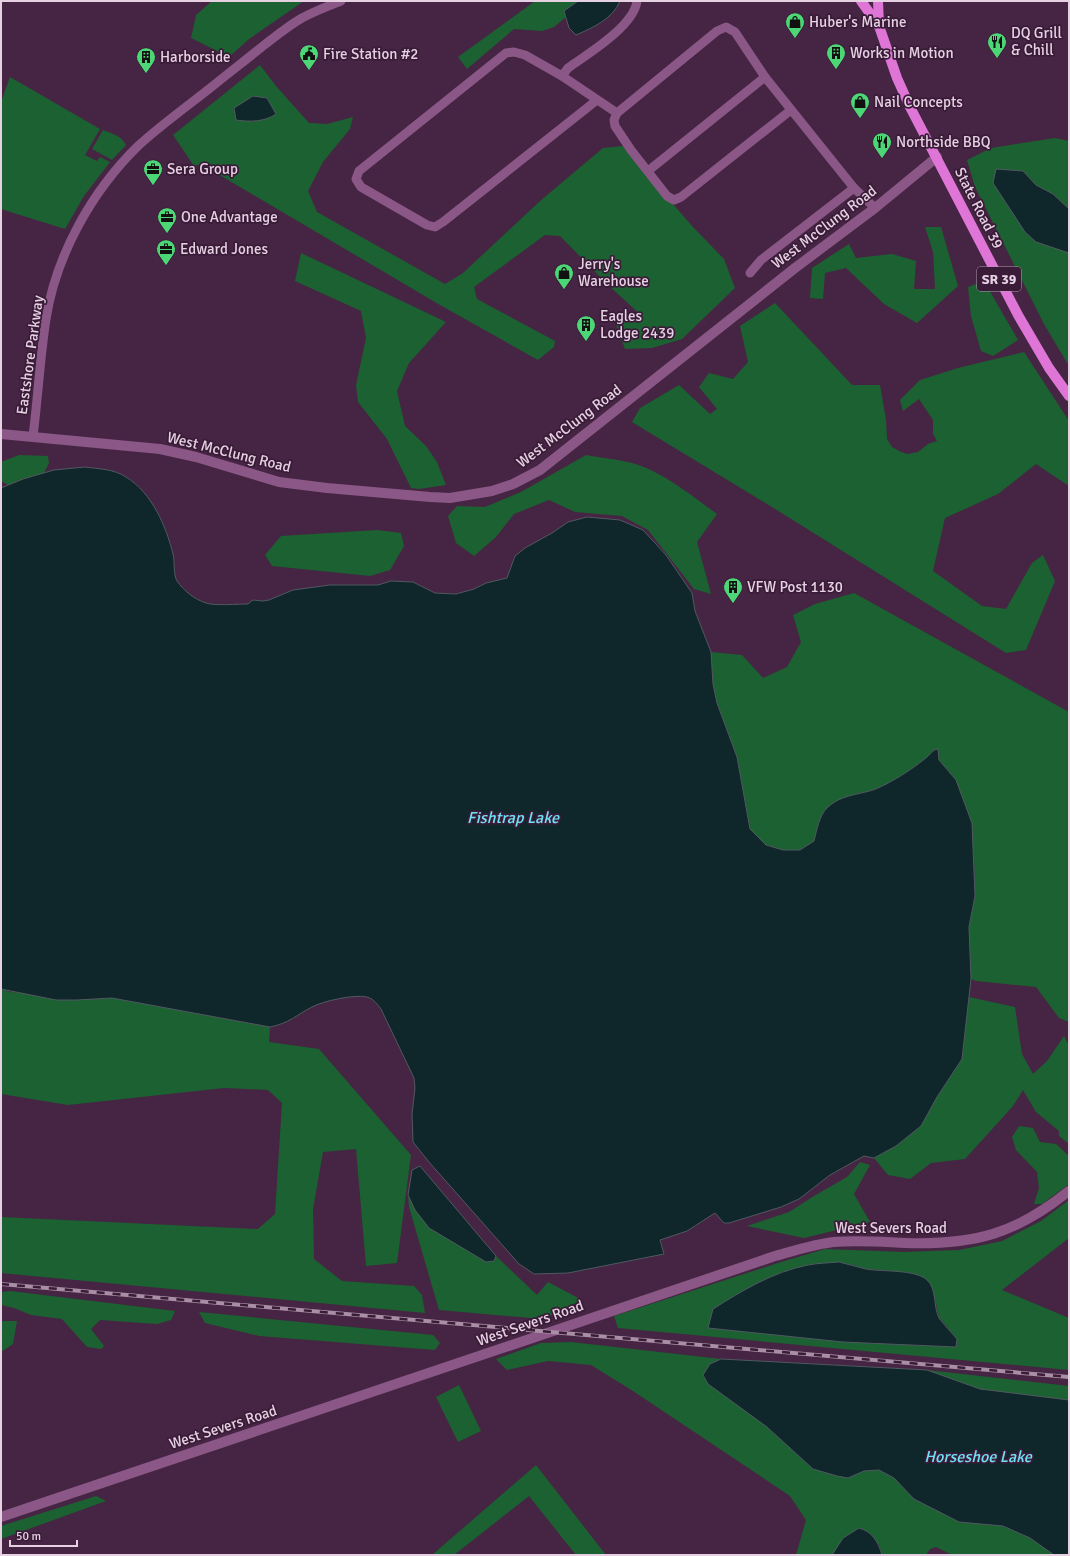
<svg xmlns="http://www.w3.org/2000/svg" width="1070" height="1556" viewBox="0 0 1070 1556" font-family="Signika,sans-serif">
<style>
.green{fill:#1c6131;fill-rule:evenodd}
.water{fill:#0f262a;stroke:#505962}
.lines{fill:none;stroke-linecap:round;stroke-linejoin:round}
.minor{stroke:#8a5786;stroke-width:9}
.tertiary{stroke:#8a5786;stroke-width:10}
.primary{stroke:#e075d8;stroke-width:10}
.rail-casing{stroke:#a88fa5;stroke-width:4}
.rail{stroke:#3a1b38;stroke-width:2.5;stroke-dasharray:8;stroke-linecap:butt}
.labels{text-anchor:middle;stroke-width:3.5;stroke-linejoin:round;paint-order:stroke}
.shield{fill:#3a1b38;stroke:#b29ab0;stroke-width:1}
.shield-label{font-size:14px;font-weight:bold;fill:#e6d1e3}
.poi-label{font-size:15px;fill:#e6d1e3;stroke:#3a1b38;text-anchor:start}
.street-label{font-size:15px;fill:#e6d1e3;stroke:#3a1b38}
.water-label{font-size:16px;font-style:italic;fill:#6ee2f5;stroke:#3a1b38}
</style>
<rect width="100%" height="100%" fill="#452543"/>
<g class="green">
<polygon points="212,1 304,1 249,39 229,57 191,38 196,15"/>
<polygon points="535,1 578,1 564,11 566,17 554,27 542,31 514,29 467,69 458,57"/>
<path d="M 260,65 L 276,86 L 309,123 L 327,124 L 353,117 L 350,129 L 323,162 L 308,191 L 317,212 L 445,284 L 463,273 L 540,201 L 603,148 L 623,146 L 692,226 L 724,259 L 735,288 L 682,339 L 652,348 L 625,349 L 615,322 L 642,316 L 607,284 L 560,236 L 545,235 L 474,287 L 477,299 L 555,341 L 554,347 L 538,360 L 440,305 L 201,164 L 194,166 L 173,135 ZM 267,98 L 276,114 L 273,116 L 252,122 Z"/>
<polygon points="10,77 100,129 85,155 97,161 100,157 110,162 84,196 65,229 1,209 1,102"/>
<path d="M 103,130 C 111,133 122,136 126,145 L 112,160 L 92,149 Z"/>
<polygon points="1055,138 1069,141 1069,209 1053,194 1036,185 1022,171 993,183 1025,232 1036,242 1069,253 1069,366 1044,324 975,187 967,160 991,148"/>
<polygon points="925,227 941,227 958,286 917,323 884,304 846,268 825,273 823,299 810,298 812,268 849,244 856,258 892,254 916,261 914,289 935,289 933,252"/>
<polygon points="301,253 446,322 409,363 397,391 405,426 426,446 437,462 446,485 419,489 411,488 387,439 358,402 356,385 366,338 361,311 295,281"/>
<polygon points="984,281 1018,340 993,356 981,351 971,316 968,287"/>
<polygon points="775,303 852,385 880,385 886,420 887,439 892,447 901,452 908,454 918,452 928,444 937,441 933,434 933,420 919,399 903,411 900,400 920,380 958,368 1024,352 1069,421 1069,486 1036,464 998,494 945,518 933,571 982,606 1006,609 1032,563 1043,555 1055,581 1026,650 1006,653 772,507 632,422 640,408 679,385 710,414 717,409 699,387 709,373 733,379 748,362 740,326"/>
<polygon points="19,455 48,456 49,463 44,473 8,485 1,481 1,462"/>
<path d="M 586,455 C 601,458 617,459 632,463 C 662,471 692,496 717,514 L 697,542 L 711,594 L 694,589 L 648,530 L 622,516 L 575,512 L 549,500 L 514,514 L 496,537 L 474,556 L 456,543 L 448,516 L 457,506 L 485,507 L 521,492 Z"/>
<polygon points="377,530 401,533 404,546 390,570 370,576 272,566 265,555 281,536"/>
<path d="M 854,593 L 1069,712 L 1069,1022 L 1059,1018 L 1036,987 L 976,981 L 971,979 L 969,927 L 975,896 L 974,856 L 962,800 L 956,780 L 939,760 L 939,754 L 934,750 C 923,764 890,784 873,790 C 857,795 841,795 828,807 C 819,815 817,830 814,841 L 800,850 L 783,850 L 766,845 L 750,829 L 737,757 L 717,703 L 713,684 L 711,652 L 742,655 L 763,678 L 787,667 L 801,642 L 793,615 L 815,604 Z"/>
<polygon points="1,989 10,992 95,998 112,998 270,1027 269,1042 319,1049 411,1155 397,1263 366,1266 356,1149 323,1152 313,1209 314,1259 342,1281 414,1286 422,1295 425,1313 1,1273 1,1217 258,1229 275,1214 282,1103 268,1090 224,1088 68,1105 1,1094"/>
<polygon points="969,997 1015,1007 1022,1054 1033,1074 1047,1061 1064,1036 1069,1046 1069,1144 1059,1136 1059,1131 1036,1112 1023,1090 1013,1106 965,1159 931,1163 910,1179 888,1175 874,1158 896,1146 921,1126 937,1097 962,1059"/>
<polygon points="1019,1126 1033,1128 1040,1142 1056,1144 1069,1156 1069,1184 1042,1204 1034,1204 1039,1188 1037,1172 1016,1150 1012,1137"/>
<polygon points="860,1162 870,1165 854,1194 870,1222 804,1238 747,1226 789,1212 814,1196 847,1177"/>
<polygon points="408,1195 415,1210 468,1251 486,1262 494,1261 496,1256 537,1295 548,1282 582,1300 543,1319 439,1310 409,1207"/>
<path d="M 1069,1200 L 1069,1238 L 1002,1290 L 1069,1318 L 1069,1370 L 618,1328 L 614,1316 L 778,1263 L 825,1249 L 904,1252 L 959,1250 L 1002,1241 L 1041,1221 ZM 839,1262 L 868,1269 L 892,1271 L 933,1290 L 939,1317 L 957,1339 L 956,1347 L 843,1342 L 708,1328 Z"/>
<polygon points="10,1291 175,1311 171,1320 157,1324 100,1320 91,1329 104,1346 101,1349 87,1347 62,1319 31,1315 14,1308 1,1305 1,1292"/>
<polygon points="199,1312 433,1335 440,1343 435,1350 259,1336 205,1323"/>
<polygon points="3,1321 17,1321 13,1344 1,1352 1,1322"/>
<polygon points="571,1342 721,1359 710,1364 767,1427 813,1469 848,1478 864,1471 879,1470 894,1478 914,1499 959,1522 1002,1526 1030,1538 1054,1555 952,1555 936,1547 930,1549 926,1555 882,1555 879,1544 834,1552 832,1555 796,1555 806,1520 790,1496 633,1391 591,1365 548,1361 507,1370 496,1359 541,1343"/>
<polygon points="927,1370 1069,1386 1069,1400 980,1389"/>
<polygon points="459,1385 481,1431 458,1442 436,1397"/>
<polygon points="536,1465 606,1555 576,1555 529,1496 454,1555 432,1555"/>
<polygon points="96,1496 106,1501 1,1539 1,1526"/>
</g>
<g class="water">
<path d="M 578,1 L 620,1 C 613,19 592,28 576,35 L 569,28 L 564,11 Z"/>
<path d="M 253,96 L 267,98 L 276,114 C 265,122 249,122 236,120 L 234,108 Z"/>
<polygon points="996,169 1023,171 1036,185 1053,194 1069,209 1069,253 1036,242 1025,232 993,183"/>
<path d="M 85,467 C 99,469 114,469 126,477 C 152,493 166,526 173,554 C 175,562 173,574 177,581 C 184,591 194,599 206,603 C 214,606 238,604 248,604 L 253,600 L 263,601 L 269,600 L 293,590 L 330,585 L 378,585 L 391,581 L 413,582 L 435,593 L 456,594 L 474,589 L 486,583 L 507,578 L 515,556 L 525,548 L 552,533 L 568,522 L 587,517 L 620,520 L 643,530 L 666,555 L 692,593 L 695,611 L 711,652 L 713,684 L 717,703 L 737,757 L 750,829 L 766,845 L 783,850 L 800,850 L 814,841 C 817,830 819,815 828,807 C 841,795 857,795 873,790 C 890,784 923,763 934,750 L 938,749 L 939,760 L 956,780 L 972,823 L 975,896 L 969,927 L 971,979 L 962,1059 L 937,1097 L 921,1126 L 896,1146 L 874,1158 L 864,1156 L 830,1175 L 799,1199 L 781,1207 L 729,1223 L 724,1223 L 715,1213 L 687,1231 L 660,1240 L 664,1254 L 568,1273 L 534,1274 L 519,1264 L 429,1162 L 413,1142 L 412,1114 L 415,1088 L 414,1078 L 381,1009 C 377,1004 374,999 367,997 C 355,994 323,1001 312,1007 C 296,1015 290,1023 270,1027 L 112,998 L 77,1000 L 56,1000 L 1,989 L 1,488 L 23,479 L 54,470 Z"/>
<polygon points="420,1166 496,1256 494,1261 486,1262 429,1228 415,1210 408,1195 412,1170"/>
<path d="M 839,1262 C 848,1264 857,1267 866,1269 C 882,1272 915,1269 927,1280 C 937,1289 933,1306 939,1318 C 944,1325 951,1332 957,1339 L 956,1347 L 843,1342 L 708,1328 L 713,1309 C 743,1290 773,1272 808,1265 C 818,1263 829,1263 839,1262 Z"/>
<polygon points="721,1359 927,1370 980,1389 1069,1400 1069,1555 1054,1555 1030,1538 1003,1526 959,1522 914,1499 894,1478 879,1470 864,1471 848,1478 837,1476 813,1469 767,1427 708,1384 703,1375 710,1364"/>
<path d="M 859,1528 C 873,1532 878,1542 882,1555 L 832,1555 L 843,1538 Z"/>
</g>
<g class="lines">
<g class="minor">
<path d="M 562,76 L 568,68 C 588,54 634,26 637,1"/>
<polyline points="597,100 443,222 435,227 427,225 361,187 356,179 359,171 506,53 514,52 525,55 562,76 617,113"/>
<polyline points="791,110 681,197 674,200 667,196 631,150 615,126 614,120 617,113 717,31 726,27 735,32 765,77 854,188 875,208"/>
<polyline points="648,171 765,77"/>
<polyline points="750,273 761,260 854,188"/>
<path d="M 33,436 C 38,397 40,358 46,319 C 56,255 92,191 138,146 C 162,124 189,105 214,85 C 230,72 247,59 263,46 C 276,36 288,26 302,18 C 315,11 328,6 341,1"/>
</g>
<g class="tertiary">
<polyline points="1,434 160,449 196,457 279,482 327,488 430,497 450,498 492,491 513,484 540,470 795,268 875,208 937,157"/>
<path d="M 1,1517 C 259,1431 517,1343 775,1256 C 794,1251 814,1244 834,1242 C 858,1240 882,1242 906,1243 C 974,1245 1016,1234 1069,1191"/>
</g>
<g class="primary">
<polyline points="861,1 879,26"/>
<polyline points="878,1 879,26 897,78 910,107 1018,315 1049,368 1069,396"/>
</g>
<defs>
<polyline id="rail" points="1,1284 1069,1377"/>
</defs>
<use href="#rail" class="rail-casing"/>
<use href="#rail" class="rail"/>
</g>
<defs>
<symbol id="shop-pin" viewBox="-11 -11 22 30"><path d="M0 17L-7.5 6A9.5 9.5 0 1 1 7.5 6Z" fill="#4dd676" stroke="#3a1b38"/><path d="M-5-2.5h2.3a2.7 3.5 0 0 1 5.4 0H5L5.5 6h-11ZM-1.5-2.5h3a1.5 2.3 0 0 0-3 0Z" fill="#111"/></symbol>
<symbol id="restaurant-pin" viewBox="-11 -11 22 30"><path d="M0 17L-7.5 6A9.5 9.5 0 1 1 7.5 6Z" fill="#4dd676" stroke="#3a1b38"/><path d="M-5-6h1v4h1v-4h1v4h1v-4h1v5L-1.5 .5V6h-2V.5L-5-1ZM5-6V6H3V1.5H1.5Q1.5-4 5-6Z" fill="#111"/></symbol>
<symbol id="building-pin" viewBox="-11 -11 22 30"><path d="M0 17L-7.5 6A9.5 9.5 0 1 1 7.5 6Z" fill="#4dd676" stroke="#3a1b38"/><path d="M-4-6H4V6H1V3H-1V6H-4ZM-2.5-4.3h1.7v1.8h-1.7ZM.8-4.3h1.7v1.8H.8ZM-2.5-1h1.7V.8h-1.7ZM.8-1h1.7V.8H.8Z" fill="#111"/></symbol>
<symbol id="civic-pin" viewBox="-11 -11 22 30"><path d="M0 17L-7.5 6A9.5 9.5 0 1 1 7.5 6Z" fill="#4dd676" stroke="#3a1b38"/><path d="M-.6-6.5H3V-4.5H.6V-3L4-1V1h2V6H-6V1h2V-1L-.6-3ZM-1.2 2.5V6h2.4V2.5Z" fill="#111"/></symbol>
<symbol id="office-pin" viewBox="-11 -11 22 30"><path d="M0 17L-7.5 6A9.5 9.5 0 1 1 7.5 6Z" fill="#4dd676" stroke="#3a1b38"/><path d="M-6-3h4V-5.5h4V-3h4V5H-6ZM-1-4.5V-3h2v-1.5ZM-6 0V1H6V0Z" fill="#111"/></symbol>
</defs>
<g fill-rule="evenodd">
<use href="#shop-pin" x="784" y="11" width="22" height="30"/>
<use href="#restaurant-pin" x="986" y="31" width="22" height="30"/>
<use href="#building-pin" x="825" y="42" width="22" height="30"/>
<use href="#civic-pin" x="298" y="43" width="22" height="30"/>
<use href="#building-pin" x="135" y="46" width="22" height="30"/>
<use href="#shop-pin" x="849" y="91" width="22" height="30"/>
<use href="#restaurant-pin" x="871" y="131" width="22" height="30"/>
<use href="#office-pin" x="142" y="158" width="22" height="30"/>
<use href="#office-pin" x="156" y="206" width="22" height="30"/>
<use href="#office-pin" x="155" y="238" width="22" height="30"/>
<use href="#shop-pin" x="553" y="262" width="22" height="30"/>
<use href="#building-pin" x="575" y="314" width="22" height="30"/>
<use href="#building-pin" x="722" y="576" width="22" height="30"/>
</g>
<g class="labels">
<rect class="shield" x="977" y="267" width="44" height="24" rx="3"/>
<g class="shield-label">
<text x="999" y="284">SR 39</text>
</g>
<g class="poi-label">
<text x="809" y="27">Huber's Marine</text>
<text x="1011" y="38">DQ Grill<tspan x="1011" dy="17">&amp; Chill</tspan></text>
<text x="850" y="58">Works in Motion</text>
<text x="323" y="59">Fire Station #2</text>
<text x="160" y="62">Harborside</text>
<text x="874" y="107">Nail Concepts</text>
<text x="896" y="147">Northside BBQ</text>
<text x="167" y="174">Sera Group</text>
<text x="181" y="222">One Advantage</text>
<text x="180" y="254">Edward Jones</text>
<text x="578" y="269">Jerry's<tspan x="578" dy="17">Warehouse</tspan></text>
<text x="600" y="321">Eagles<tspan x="600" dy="17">Lodge 2439</tspan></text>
<text x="747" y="592">VFW Post 1130</text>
</g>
<g class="street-label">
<text transform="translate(979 208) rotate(63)" y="5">State Road 39</text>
<text transform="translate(824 227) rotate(-37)" y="5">West McClung Road</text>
<text transform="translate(30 355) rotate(-82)" y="5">Eastshore Parkway</text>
<text transform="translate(569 426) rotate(-37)" y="5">West McClung Road</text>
<text transform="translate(229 452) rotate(14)" y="5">West McClung Road</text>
<text x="891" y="1233">West Severs Road</text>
<text transform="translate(530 1323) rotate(-19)" y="5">West Severs Road</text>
<text transform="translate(223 1427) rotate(-18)" y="5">West Severs Road</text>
</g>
<g class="water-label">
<text x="513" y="823">Fishtrap Lake</text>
<text x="978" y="1462">Horseshoe Lake</text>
</g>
</g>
<rect width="1070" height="1556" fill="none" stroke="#e6d1e3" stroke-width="4"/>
<path d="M10 1540v6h67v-6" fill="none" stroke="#e6d1e3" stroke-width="2"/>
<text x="16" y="1540" font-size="12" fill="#e6d1e3" stroke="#3a1b38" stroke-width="3" paint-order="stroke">50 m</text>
</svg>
